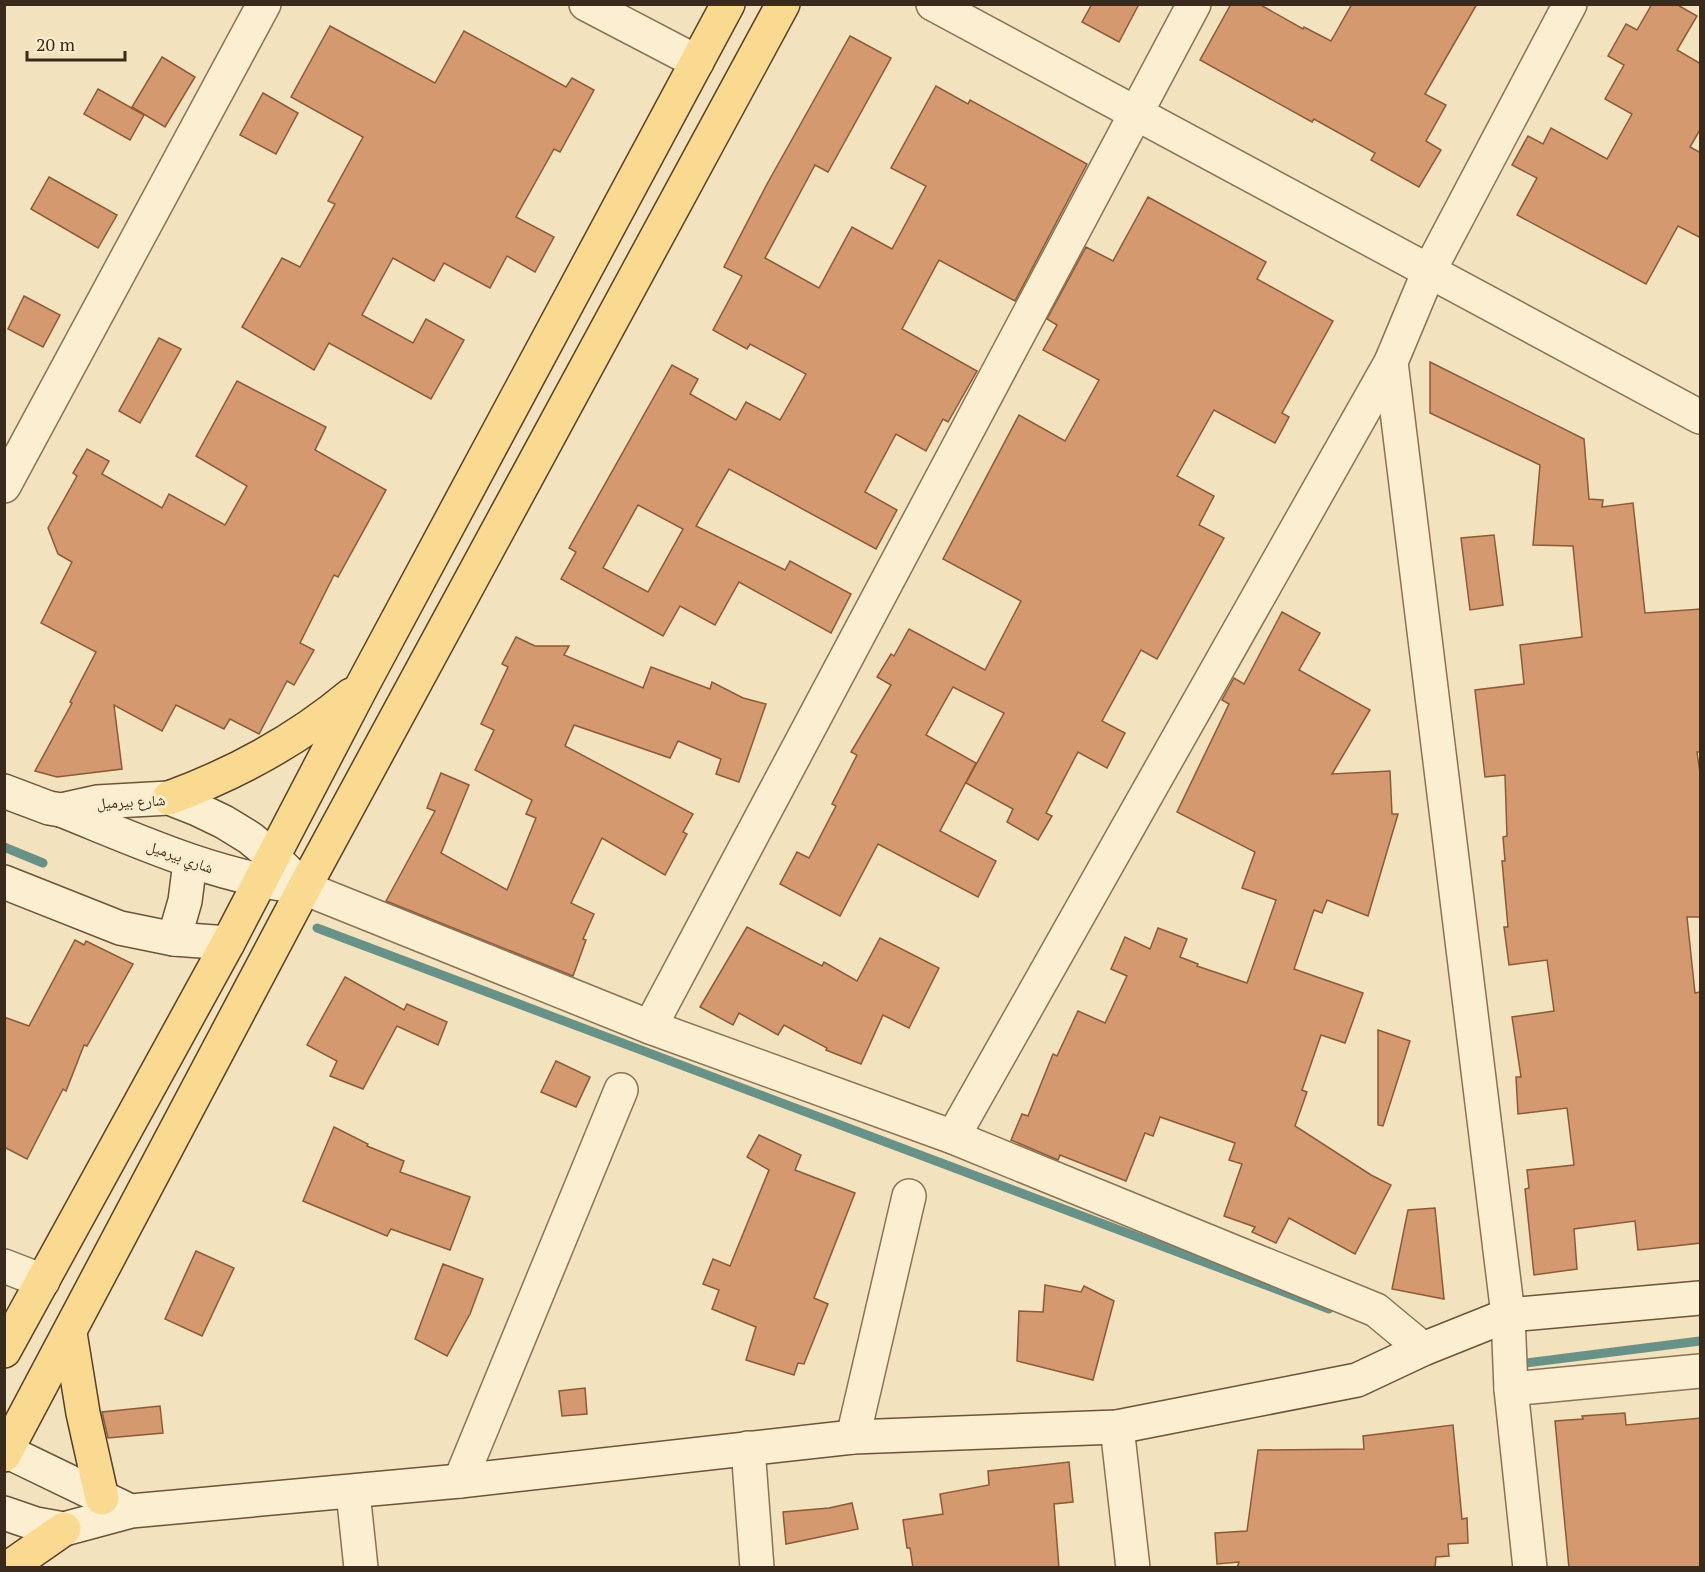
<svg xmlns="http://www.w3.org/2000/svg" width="1705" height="1572" viewBox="0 0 1705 1572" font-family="'PT Serif','Noto Naskh Arabic',serif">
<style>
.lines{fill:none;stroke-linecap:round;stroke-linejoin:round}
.stream{stroke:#689187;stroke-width:9}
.building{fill:#d4996f;stroke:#8d5a38;stroke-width:1.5;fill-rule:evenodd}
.street-casing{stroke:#8b7254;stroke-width:36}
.secondary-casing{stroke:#6d5338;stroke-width:36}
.primary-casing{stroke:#584029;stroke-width:36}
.street{stroke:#fcefd1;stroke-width:33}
.secondary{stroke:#fcefd1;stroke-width:33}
.primary{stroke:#fad990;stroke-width:33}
.labels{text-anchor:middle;stroke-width:6;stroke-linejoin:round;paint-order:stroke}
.street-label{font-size:15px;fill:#392a1b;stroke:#f9eccd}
</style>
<rect width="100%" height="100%" fill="#f2e2bd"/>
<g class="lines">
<g class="stream">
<polyline points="4,847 43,863"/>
<polyline points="317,928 1329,1309"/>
<polyline points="1518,1364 1700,1341"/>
</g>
</g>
<g class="building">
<polygon points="1092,4 1139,4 1119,42 1082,22"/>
<polygon points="1231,4 1259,4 1303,29 1304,27 1331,41 1352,4 1477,4 1425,94 1446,105 1426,141 1441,150 1419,187 1371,160 1375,153 1314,119 1312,122 1200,60"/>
<polygon points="1652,4 1676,4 1697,16 1677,50 1701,64 1701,128 1690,147 1701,153 1701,238 1678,226 1646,284 1517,215 1537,178 1512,165 1528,136 1543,144 1551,128 1607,159 1632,114 1605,99 1624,65 1608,56 1626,24 1637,30"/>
<polygon points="330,26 435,83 464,31 566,87 572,78 594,90 560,152 554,149 516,217 554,237 535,272 507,256 490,288 444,263 434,281 393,258 362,315 413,343 426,319 464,340 431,399 329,343 314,370 242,327 282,258 300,267 335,204 328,201 363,137 291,97"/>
<path d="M 850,36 L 891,58 L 828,172 L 815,165 L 765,258 L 819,288 L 852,227 L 892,249 L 926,186 L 891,168 L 936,86 L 968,104 L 970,100 L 1087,164 L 1015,301 L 939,260 L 902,329 L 977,371 L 948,422 L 943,419 L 926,451 L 896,434 L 865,492 L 897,510 L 876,549 L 729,469 L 696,526 L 785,570 L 790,561 L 851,594 L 831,633 L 739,582 L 715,625 L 680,606 L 663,636 L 561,579 L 576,552 L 569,548 L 672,365 L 698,379 L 690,394 L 736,420 L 746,402 L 780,420 L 806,374 L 750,344 L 747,349 L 713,330 L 742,276 L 724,267 L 767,184 ZM 638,505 L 683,529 L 648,592 L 603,568 Z"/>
<polygon points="162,57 195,77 165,127 132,107"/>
<polygon points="98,89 144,115 130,140 84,114"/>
<polygon points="263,93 298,113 276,154 240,135"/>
<polygon points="49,177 117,215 98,248 31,209"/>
<polygon points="1148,197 1266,262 1257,279 1333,321 1282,413 1289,417 1275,443 1214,410 1177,476 1214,496 1199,525 1224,538 1157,659 1141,650 1102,721 1125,733 1107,768 1078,752 1046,813 1052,816 1038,840 1007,822 1013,809 966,783 1004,713 953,687 926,735 976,763 940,831 996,861 978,897 878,844 840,916 780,884 797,852 809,858 836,806 832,804 857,755 851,752 891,685 877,677 891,654 894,656 909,629 985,670 1021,601 943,559 1019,415 1065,441 1099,380 1043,350 1057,325 1047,319 1086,247 1113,261"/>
<polygon points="24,296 60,315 43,347 8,329"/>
<polygon points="159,338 181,349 140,423 119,411"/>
<polygon points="1430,362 1584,439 1589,499 1603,500 1602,507 1633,503 1645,613 1701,609 1701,752 1697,752 1701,780 1701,917 1687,917 1695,993 1700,992 1701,1243 1638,1250 1635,1221 1574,1229 1577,1269 1534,1275 1525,1189 1529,1188 1527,1170 1574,1165 1567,1108 1518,1114 1516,1077 1521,1077 1512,1017 1554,1011 1547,960 1509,965 1504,927 1508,927 1502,861 1505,861 1503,837 1507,836 1505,775 1485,777 1475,690 1524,684 1520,645 1582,637 1573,546 1533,545 1540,465 1430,413"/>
<polygon points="237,381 326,427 315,450 386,490 338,577 334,575 300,643 314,650 294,685 287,681 259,734 230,719 224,729 176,705 162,731 114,705 122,769 57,777 35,771 72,703 70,702 96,652 41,623 72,562 58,554 48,528 77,476 73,473 87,449 109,461 102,474 162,508 169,494 225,525 247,486 196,456"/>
<polygon points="1494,535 1503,605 1470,610 1461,538"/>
<polygon points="1282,612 1320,633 1299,670 1370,710 1332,774 1390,771 1392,814 1398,814 1368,916 1327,900 1322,913 1314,910 1294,969 1363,993 1345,1043 1321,1035 1302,1090 1307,1092 1295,1126 1371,1175 1391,1185 1355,1254 1289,1218 1276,1243 1252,1232 1255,1227 1224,1216 1242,1164 1229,1160 1235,1143 1160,1117 1153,1136 1145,1133 1126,1181 1060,1155 1058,1160 1011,1140 1022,1114 1028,1116 1053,1054 1057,1056 1078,1011 1105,1023 1127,976 1111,969 1125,937 1150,949 1158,928 1187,939 1180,957 1198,964 1197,966 1247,983 1276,900 1242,888 1255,852 1177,812 1229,704 1222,700 1234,678 1244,684"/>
<polygon points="516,637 535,646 569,646 564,655 643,688 651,667 710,689 712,682 743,698 766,704 739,782 716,774 721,759 678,741 670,758 574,725 565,746 693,814 683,832 687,834 665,875 602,838 571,903 594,914 583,939 586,940 573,976 386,901 435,811 427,808 441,773 469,785 441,853 507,890 536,818 526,814 532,800 475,770 494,730 481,724 508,667 502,664"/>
<polygon points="747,927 822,966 824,962 857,981 880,938 939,968 909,1028 883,1015 861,1064 826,1050 827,1048 784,1025 778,1035 739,1013 733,1025 700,1007"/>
<polygon points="75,940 84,945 86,941 133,964 87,1046 84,1045 66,1091 63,1089 27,1159 4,1147 4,1017 29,1026"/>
<polygon points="345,977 404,1010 407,1004 447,1022 438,1045 397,1026 363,1089 330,1076 337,1061 307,1045"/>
<polygon points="1378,1030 1410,1041 1383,1126 1378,1125"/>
<polygon points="556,1061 590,1077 576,1107 541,1092"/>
<polygon points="334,1127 368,1144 367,1146 404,1161 400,1172 470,1197 450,1250 391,1229 387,1236 303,1201"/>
<polygon points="759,1135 801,1155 795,1170 855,1193 814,1298 828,1304 804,1364 798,1363 794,1375 746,1360 756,1327 712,1309 719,1290 703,1284 713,1259 730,1266 769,1170 747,1157"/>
<polygon points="1435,1208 1444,1299 1392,1289 1408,1210"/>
<polygon points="196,1251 234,1268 202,1336 165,1319"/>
<polygon points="443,1264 483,1279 470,1314 447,1356 415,1339"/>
<polygon points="1045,1285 1081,1292 1084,1286 1114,1301 1093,1380 1017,1361 1019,1311 1043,1312"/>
<polygon points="585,1388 587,1414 562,1416 559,1391"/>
<polygon points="160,1406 163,1433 108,1438 102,1412"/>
<polygon points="1625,1413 1626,1425 1701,1418 1701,1568 1569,1568 1555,1421 1583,1419 1582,1416"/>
<polygon points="1453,1425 1462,1519 1467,1518 1468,1543 1448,1544 1449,1556 1436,1557 1435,1568 1237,1568 1239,1562 1217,1564 1215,1533 1247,1531 1258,1450 1364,1449 1363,1436"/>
<polygon points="1069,1462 1073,1502 1054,1504 1059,1568 913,1568 910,1548 907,1548 903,1520 943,1514 940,1494 989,1485 988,1471"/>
<polygon points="852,1503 858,1529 786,1544 783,1512 829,1508"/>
</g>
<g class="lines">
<defs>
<g id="street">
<polyline points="586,4 697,62"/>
<polyline points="933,4 1700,417"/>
<polyline points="4,486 264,4"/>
<polyline points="304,888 650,1027 953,1137 1376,1310 1423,1349"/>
<polyline points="650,1027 1194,4"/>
<polyline points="953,1137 1391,362"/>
<polyline points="4,1266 43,1281"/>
<polyline points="1511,1389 1700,1371"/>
<polyline points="1117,1427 1133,1568"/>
<polyline points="853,1437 909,1196"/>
<polyline points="748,1448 757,1568"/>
<polyline points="460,1481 621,1090"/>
<polyline points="353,1492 361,1568"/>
<polyline points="1530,1568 1511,1389 1508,1315 1391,362 1429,271 1570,4"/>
</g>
<g id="secondary">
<polyline points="4,791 49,808 61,810 97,802 169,798 197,809 224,822 250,838 273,857 304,888"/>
<path d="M 61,810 C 136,840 207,873 287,885"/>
<polyline points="4,882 120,928 174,939 228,943"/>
<polyline points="174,939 185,901 190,862"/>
<polyline points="4,1450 124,1508"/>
<polyline points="4,1513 36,1524 64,1529 131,1511 460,1481 853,1437 1117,1427 1357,1380 1423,1349 1508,1315 1700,1298"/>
</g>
<g id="primary">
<path d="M 169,798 C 237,773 296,741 351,695"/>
<polyline points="70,1333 83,1413 102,1498"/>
<polyline points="4,1351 228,943 362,686 728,4"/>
<polyline points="4,1455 304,888 783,4"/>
<polyline points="8,1568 64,1529"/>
</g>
</defs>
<use href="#street" class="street-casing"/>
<use href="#secondary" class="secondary-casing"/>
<use href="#primary" class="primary-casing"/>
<use href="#street" class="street"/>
<use href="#secondary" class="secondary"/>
<use href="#primary" class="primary"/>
</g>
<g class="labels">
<g class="street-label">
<text transform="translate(131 802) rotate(-3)" y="5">شارع بيرميل</text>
<text transform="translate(180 857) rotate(20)" y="5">شاري بيرميل</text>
</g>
</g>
<rect width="1705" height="1572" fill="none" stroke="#392a1b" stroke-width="12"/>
<path d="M27 51v9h98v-9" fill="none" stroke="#392a1b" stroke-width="3"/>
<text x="36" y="51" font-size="18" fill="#392a1b" stroke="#f9eccd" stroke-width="4.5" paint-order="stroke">20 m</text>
</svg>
